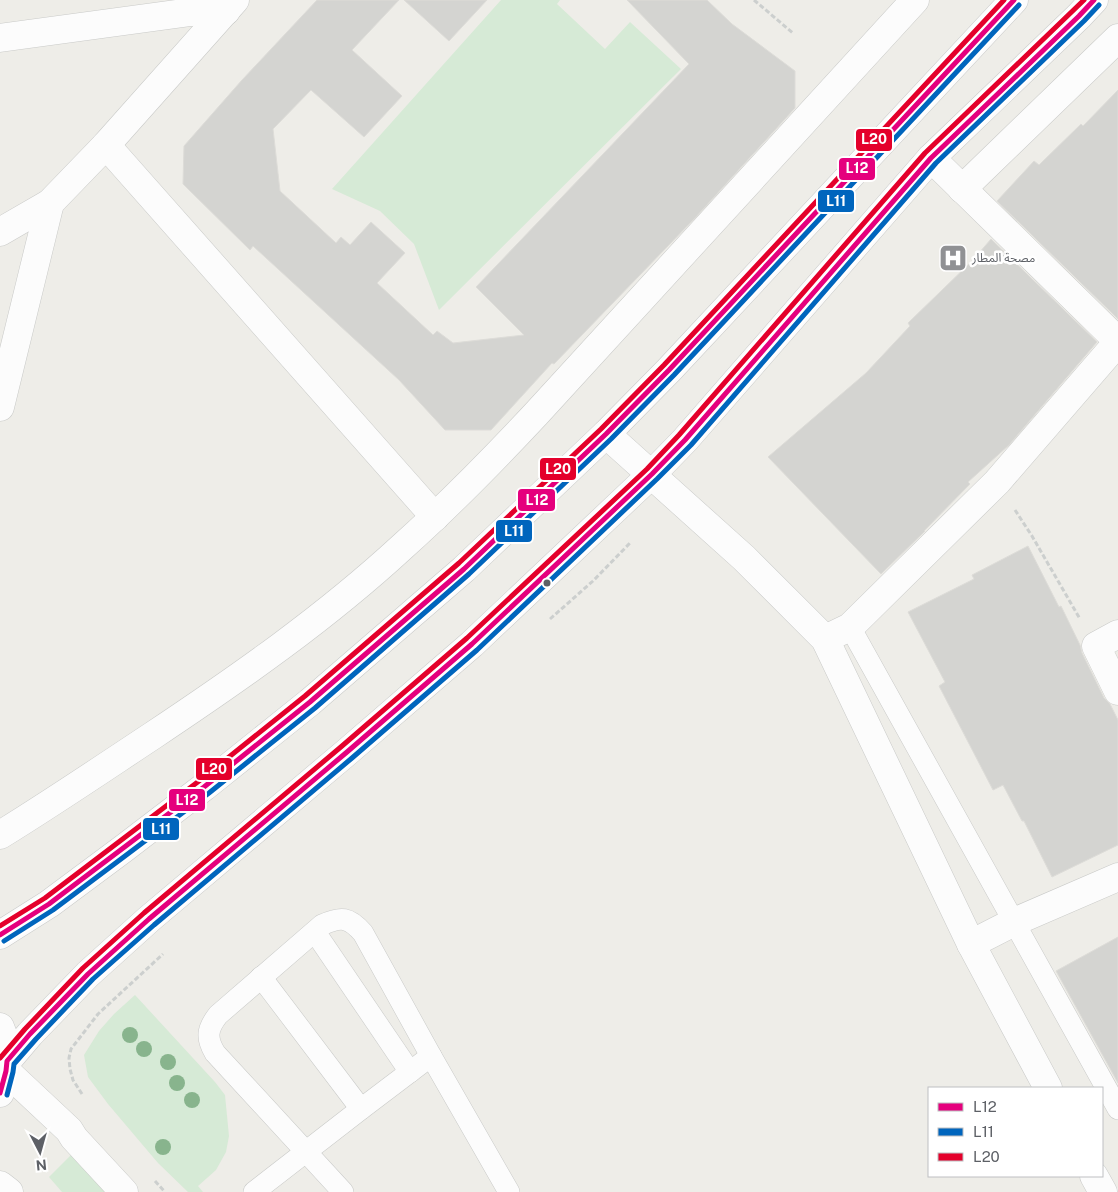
<svg xmlns="http://www.w3.org/2000/svg" width="1118" height="1192" viewBox="0 0 1118 1192" font-family="'Public Sans','Noto Sans Arabic',sans-serif">
<style>
.green{fill:#d6ead6}
.building{fill:#d4d4d1;stroke:#dddcd8}
.lines{fill:none;stroke-linecap:round;stroke-linejoin:round}
.lane-casing{stroke:#c9cac8;stroke-width:22}
.street-casing{stroke:#c9cac8;stroke-width:29}
.secondary-casing{stroke:#cacbca;stroke-width:29}
.path{stroke:#cccfce;stroke-width:3;stroke-dasharray:5 2.5;stroke-linecap:butt}
.lane{stroke:#fcfcfc;stroke-width:21}
.street{stroke:#fcfcfc;stroke-width:28}
.secondary{stroke:#fcfcfc;stroke-width:28}
.bus-1-casing{stroke:#fff;stroke-width:9}
.bus-2-casing{stroke:#fff;stroke-width:9}
.bus-3-casing{stroke:#fff;stroke-width:9}
.bus-1{stroke:#e5007d;stroke-width:5}
.bus-2{stroke:#0065bd;stroke-width:5}
.bus-3{stroke:#e4002b;stroke-width:5}
.tree{fill:#88b48d}
.bus-dot{fill:#5d6066;stroke:#fff;stroke-width:2}
.labels{text-anchor:middle;stroke-width:5;stroke-linejoin:round;paint-order:stroke}
.poi-label{font-size:12px;fill:#5d6066;stroke:#fff;text-anchor:start}
.line-badge{stroke:#fff;stroke-width:2}
.badge-label{font-size:14px;text-anchor:middle;font-weight:bold;fill:#fff}
</style>
<rect width="100%" height="100%" fill="#eeede8"/>
<g class="green">
<polygon points="501,0 560,0 557,4 605,49 630,22 681,69 439,310 414,244 380,211 332,189"/>
<polygon points="135,995 215,1082 225,1095 229,1136 226,1152 216,1170 198,1186 203,1192 188,1192 158,1163 108,1104 88,1077 84,1055 99,1031 114,1014"/>
<polygon points="73,1153 109,1192 62,1192 49,1177"/>
</g>
<g class="building">
<polygon points="317,0 399,0 352,50 402,96 364,137 311,90 273,129 280,191 336,243 341,237 350,245 371,222 405,253 377,283 433,335 437,331 453,343 524,335 476,287 689,64 627,0 707,0 732,24 795,71 795,108 695,218 554,364 552,363 491,430 445,430 399,380 253,246 250,250 183,184 184,146 242,80"/>
<polygon points="404,0 487,0 449,41"/>
<polygon points="1118,90 1118,319 997,201 1034,161 1039,165 1081,124 1083,126"/>
<polygon points="991,239 1097,342 1009,445 968,482 970,484 924,531 925,531 881,574 768,457 866,373 910,326 908,323 972,261"/>
<polygon points="1028,546 1059,607 1061,606 1080,645 1082,653 1104,698 1110,704 1118,720 1118,845 1052,877 1024,821 1022,821 1003,785 993,790 939,686 945,682 908,612 974,579 972,575"/>
<polygon points="1118,937 1118,1083 1056,971"/>
</g>
<g class="lines">
<defs>
<g id="lane">
<polyline points="850,627 1118,1109"/>
<polyline points="315,932 410,1072"/>
<polyline points="261,977 361,1109"/>
<polyline points="254,1192 361,1109 431,1056"/>
<path d="M 343,1192 L 215,1053 C 206,1038 207,1029 218,1015 L 322,925 C 341,916 349,917 363,933 L 431,1056 L 509,1192"/>
</g>
<g id="street">
<polyline points="0,38 191,12 226,11"/>
<polyline points="106,145 435,517"/>
<polyline points="931,158 1118,341"/>
<polyline points="962,189 1118,38"/>
<polyline points="0,232 50,203 106,145 235,0"/>
<polyline points="0,407 50,203"/>
<polyline points="606,434 744,558 825,639 971,944 1048,1088"/>
<polyline points="1118,634 1096,646 1118,691"/>
<polyline points="825,639 850,627 997,482 1118,342"/>
<path d="M 0,835 C 52,803 102,769 152,736 C 239,678 325,618 402,547 C 449,505 493,460 536,414 L 915,0"/>
<polyline points="971,944 1014,922 1118,877"/>
<polyline points="6,1071 69,1130 74,1138 124,1192"/>
<polyline points="1094,1176 1103,1192"/>
<polyline points="0,1185 9,1192"/>
</g>
<g id="secondary">
<polyline points="0,935 49,904 123,849 204,787 310,702 464,569 606,434 669,370 1014,0"/>
<path d="M 0,1027 C 10,1049 8,1071 0,1093"/>
<polyline points="7,1061 30,1034 88,974 149,919 347,752 472,644 652,474 685,440 931,158 1079,16 1094,0"/>
</g>
</defs>
<use href="#lane" class="lane-casing"/>
<use href="#street" class="street-casing"/>
<use href="#secondary" class="secondary-casing"/>
<g class="path">
<polyline points="754,0 794,34"/>
<polyline points="1015,510 1032,536 1080,619"/>
<polyline points="550,619 593,581 630,543"/>
<polyline points="82,1094 73,1080 70,1069 69,1058 71,1049 98,1014 163,954"/>
<polyline points="155,1181 165,1192"/>
</g>
<use href="#lane" class="lane"/>
<use href="#street" class="street"/>
<use href="#secondary" class="secondary"/>
<defs>
<g id="bus-1">
<polyline points="0,935 49,904 204,787 310,702 464,569 606,434 669,370 1014,0"/>
<polyline points="0,1093 6,1071 7,1061 30,1034 88,974 149,919 347,752 472,644 652,474 685,440 931,158 1079,16 1094,0"/>
</g>
<g id="bus-2">
<polyline points="4,941 53,910 209,793 315,708 469,574 611,439 674,375 1019,5"/>
<polyline points="7,1095 13,1072 14,1064 36,1039 93,979 154,925 352,758 477,650 657,479 691,445 936,163 1084,21 1099,5"/>
</g>
<g id="bus-3">
<polyline points="0,926 45,898 199,781 305,696 459,563 601,429 664,365 1004,0"/>
<polyline points="0,1058 25,1029 83,968 144,913 342,746 467,638 647,469 679,435 925,153 1084,0"/>
</g>
</defs>
<use href="#bus-1" class="bus-1-casing"/>
<use href="#bus-2" class="bus-2-casing"/>
<use href="#bus-3" class="bus-3-casing"/>
<use href="#bus-1" class="bus-1"/>
<use href="#bus-2" class="bus-2"/>
<use href="#bus-3" class="bus-3"/>
</g>
<g class="tree">
<circle cx="130" cy="1035" r="8"/>
<circle cx="144" cy="1049" r="8"/>
<circle cx="168" cy="1062" r="8"/>
<circle cx="177" cy="1083" r="8"/>
<circle cx="192" cy="1100" r="8"/>
<circle cx="163" cy="1147" r="8"/>
</g>
<defs>
<symbol id="hospital-square" viewBox="-11 -11 22 22"><rect x="-9" y="-9" width="18" height="18" rx="4" fill="#909194" stroke="#fff"/><path d="M-5-5h3v3.5h4V-5h3V5h-3V1.5h-4V5h-3Z" fill="#fff"/></symbol>
</defs>
<g fill-rule="evenodd">
<use href="#hospital-square" x="937" y="242" width="32" height="32"/>
</g>
<circle class="bus-dot" cx="547" cy="583" r="4.5"/>
<g class="labels">
<g class="poi-label">
<text x="972" y="262">مصحة المطار</text>
</g>
</g>
<g class="line-badge">
<rect x="855" y="128" width="38" height="24" rx="5" fill="#e4002b"/>
<rect x="838" y="157" width="38" height="24" rx="5" fill="#e5007d"/>
<rect x="817" y="189" width="38" height="24" rx="5" fill="#0065bd"/>
<rect x="539" y="457" width="38" height="24" rx="5" fill="#e4002b"/>
<rect x="517" y="488" width="39" height="24" rx="5" fill="#e5007d"/>
<rect x="495" y="519" width="38" height="24" rx="5" fill="#0065bd"/>
<rect x="195" y="757" width="38" height="24" rx="5" fill="#e4002b"/>
<rect x="168" y="788" width="38" height="24" rx="5" fill="#e5007d"/>
<rect x="142" y="817" width="38" height="24" rx="5" fill="#0065bd"/>
</g>
<g class="badge-label">
<text x="874" y="144">L20</text>
<text x="857" y="173">L12</text>
<text x="836" y="206">L11</text>
<text x="558" y="474">L20</text>
<text x="537" y="505">L12</text>
<text x="514" y="536">L11</text>
<text x="214" y="774">L20</text>
<text x="187" y="805">L12</text>
<text x="161" y="834">L11</text>
</g>
<rect x="928" y="1087" width="175" height="90" fill="#ffffff" stroke="#bebfc2"/>
<rect x="938" y="1103" width="25" height="8" fill="#e5007d" stroke="#bebfc2"/>
<text x="973" y="1112" font-size="15" fill="#5d6066">L12</text>
<rect x="938" y="1128" width="25" height="8" fill="#0065bd" stroke="#bebfc2"/>
<text x="973" y="1137" font-size="15" fill="#5d6066">L11</text>
<rect x="938" y="1153" width="25" height="8" fill="#e4002b" stroke="#bebfc2"/>
<text x="973" y="1162" font-size="15" fill="#5d6066">L20</text>
<g transform="translate(40 1152) rotate(174)" stroke="#ffffff" stroke-width="4" paint-order="stroke">
<path d="M0-4L9 19L0 12L-9 19Z" fill="#5d6066"/>
<text y="-8" font-size="14" font-weight="bold" text-anchor="middle" fill="#5d6066">N</text>
</g>
</svg>
